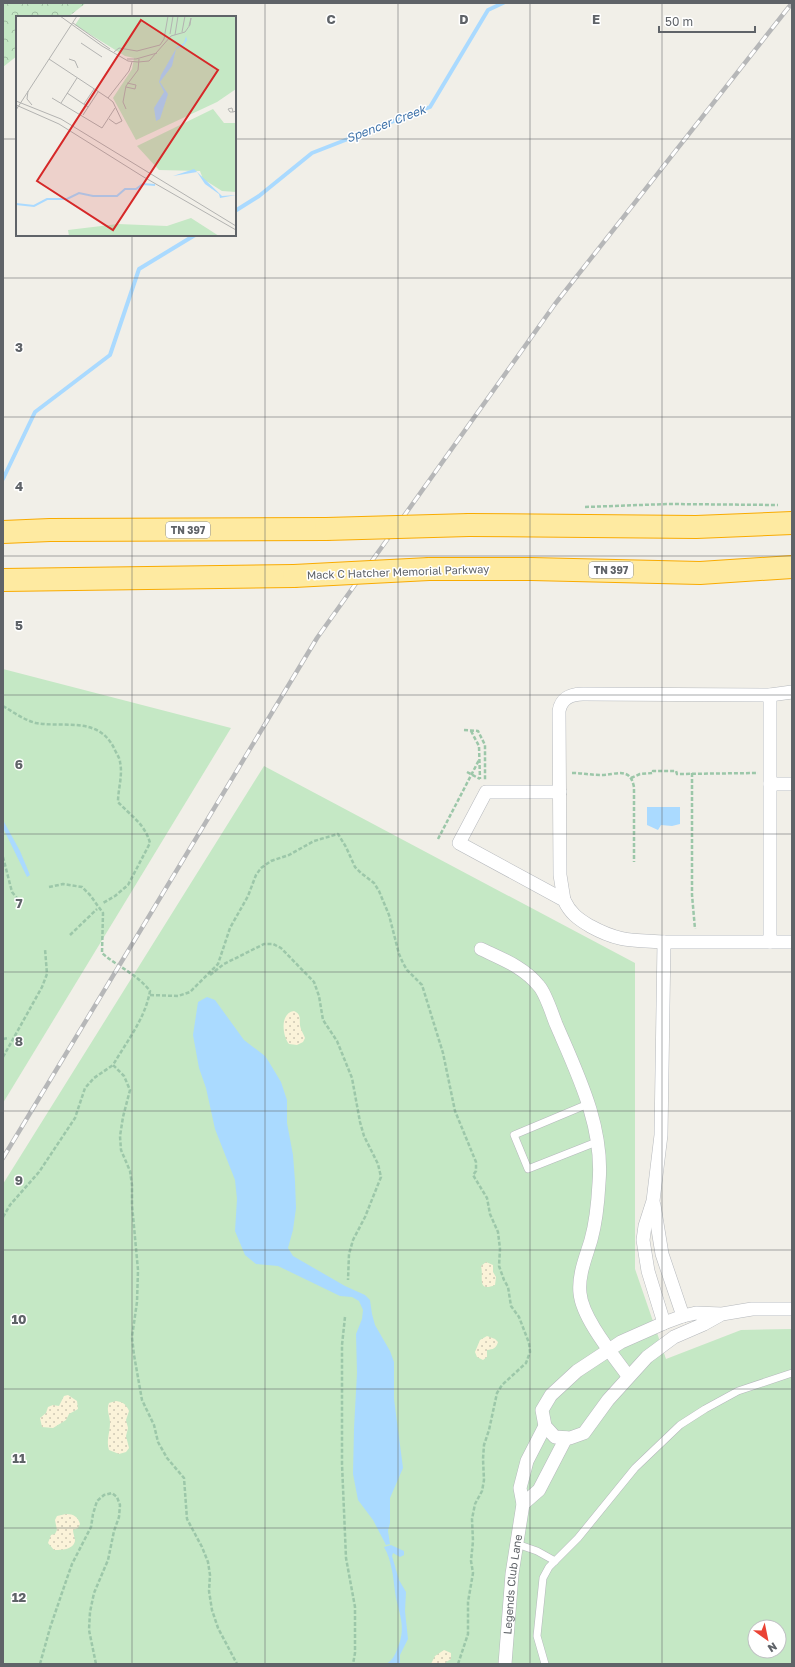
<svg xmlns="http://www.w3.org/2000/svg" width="795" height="1667" viewBox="0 0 795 1667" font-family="'Golos Text',sans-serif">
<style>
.green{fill:#c5e8c5;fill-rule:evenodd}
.forest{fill:url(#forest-crowns)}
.sand{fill:url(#sand-dots)}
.water{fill:#aadaff}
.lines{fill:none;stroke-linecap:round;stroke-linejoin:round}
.stream{stroke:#aadaff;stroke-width:4}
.service-casing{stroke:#b5b8bc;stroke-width:8}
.minor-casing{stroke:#b5b8bc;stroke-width:14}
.trunk-casing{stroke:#f9ab00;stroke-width:24}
.path{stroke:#9cc7a9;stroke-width:2.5;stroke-dasharray:4 2;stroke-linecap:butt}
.service{stroke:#fff;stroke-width:7}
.minor{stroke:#fff;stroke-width:13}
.trunk{stroke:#feeaa1;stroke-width:22}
.rail-casing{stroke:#b6b7b8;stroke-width:4.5}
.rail{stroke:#fff;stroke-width:3;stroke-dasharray:9;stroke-linecap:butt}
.trunk-bridge-casing{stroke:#f9ab00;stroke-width:24;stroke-linecap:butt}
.trunk-bridge{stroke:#feeaa1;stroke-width:22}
.grid{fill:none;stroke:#5f6368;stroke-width:1;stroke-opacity:0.55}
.labels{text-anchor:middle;stroke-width:3;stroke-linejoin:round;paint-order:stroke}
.shield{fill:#fff;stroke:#8f9295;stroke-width:1}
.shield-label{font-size:10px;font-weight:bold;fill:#5f6368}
.street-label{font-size:11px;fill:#5f6368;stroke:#fff}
.water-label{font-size:12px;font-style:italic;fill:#4174aa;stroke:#fff}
.inset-river{fill:none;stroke:#aadaff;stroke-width:2}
.inset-road{fill:none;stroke:#b3b3b1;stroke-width:1}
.view{fill:#d62828;fill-opacity:0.15;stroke:#d62828;stroke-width:2}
.inset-edge{fill:none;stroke:#5f6368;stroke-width:2}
.grid-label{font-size:13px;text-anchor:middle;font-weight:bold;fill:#5f6368;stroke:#fff;stroke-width:3;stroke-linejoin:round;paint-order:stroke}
</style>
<defs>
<pattern id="forest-crowns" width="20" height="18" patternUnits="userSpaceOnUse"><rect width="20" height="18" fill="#c5e8c5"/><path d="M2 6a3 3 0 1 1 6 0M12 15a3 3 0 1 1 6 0" fill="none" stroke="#a3c0a4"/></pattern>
<pattern id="sand-dots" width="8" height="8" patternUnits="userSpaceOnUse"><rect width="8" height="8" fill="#fbf3d9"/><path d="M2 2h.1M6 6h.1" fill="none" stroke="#cec8b4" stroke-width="1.8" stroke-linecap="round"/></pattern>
</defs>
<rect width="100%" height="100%" fill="#f1efe8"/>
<g class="green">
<polygon points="3,669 231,728 3,1103"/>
<path d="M 264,766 L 635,963 L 635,1269 L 666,1359 L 741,1330 L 792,1329 L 792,1664 L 3,1664 L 3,1184 ZM 755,1627 L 779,1627 L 779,1651 L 755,1651 Z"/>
</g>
<polygon class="forest" points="3,3 86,3 68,17 17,17 17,56 3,67"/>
<g class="sand">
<path d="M 294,1011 C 303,1015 298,1021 301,1029 C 302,1032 304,1035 305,1038 L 303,1042 L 297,1045 L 289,1044 C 282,1035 280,1013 294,1011 Z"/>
<path d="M 486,1262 L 493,1265 L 493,1272 L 496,1277 L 495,1285 C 476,1293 484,1276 481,1266 Z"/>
<path d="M 487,1336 L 495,1339 L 498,1342 C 496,1349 493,1349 487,1350 L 487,1357 L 483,1360 L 477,1357 L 475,1352 L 480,1340 Z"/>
<polygon points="68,1395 77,1401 78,1409 69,1414 66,1420 53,1428 42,1427 40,1418 46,1413 48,1407 53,1405 59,1406 64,1396"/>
<path d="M 116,1401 C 123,1402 126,1404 129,1411 L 126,1420 L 128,1428 L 126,1436 L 129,1448 L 126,1452 L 119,1454 L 109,1450 C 106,1440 110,1433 110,1423 C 110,1415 106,1411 109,1403 Z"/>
<path d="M 66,1514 C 74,1514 78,1517 80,1524 L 78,1528 L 73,1530 C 73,1534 75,1537 75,1541 C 73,1550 61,1550 54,1550 L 48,1543 L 51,1535 L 55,1534 L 57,1530 L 55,1520 L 57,1516 Z"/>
<polygon points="444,1650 451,1653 451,1659 446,1662 446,1664 431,1664 435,1656"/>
</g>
<g class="water">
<polygon points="647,807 680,807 680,824 672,826 661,825 658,830 647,825"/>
<polygon points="3,820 20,851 30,875 27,877 3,828"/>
<polygon points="207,997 215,1000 244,1040 265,1056 269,1062 281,1082 287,1100 287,1123 293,1155 295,1181 296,1208 293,1230 288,1248 293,1256 345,1286 365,1295 370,1300 372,1314 375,1325 390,1351 394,1362 394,1399 403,1468 390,1498 390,1523 388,1531 390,1544 386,1545 373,1520 358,1500 353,1474 354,1428 357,1373 356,1334 362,1319 363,1310 359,1301 352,1297 340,1296 278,1266 256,1264 245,1255 235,1231 237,1199 235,1180 215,1129 206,1088 199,1068 193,1035 198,1002"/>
<path d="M 391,1545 L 404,1551 L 404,1555 L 400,1557 L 393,1553 L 392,1556 L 399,1580 L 406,1592 L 405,1611 L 408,1639 L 400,1655 L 400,1664 L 386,1664 C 393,1660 395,1655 398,1647 C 407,1626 398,1612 395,1592 C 393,1577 392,1561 384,1547 Z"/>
</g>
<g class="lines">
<g class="stream">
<polyline points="235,211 259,196 312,153 430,107 488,10 503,3"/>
<polyline points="3,479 35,412 110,355 139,269 195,235"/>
</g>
<defs>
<g id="service">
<polyline points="588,1104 514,1135 528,1169 599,1141"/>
<polyline points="517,1544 537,1551 555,1561"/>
<polyline points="545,1664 537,1636 543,1578 549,1567 578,1538 635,1468 680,1425 705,1409 738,1391 792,1373"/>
</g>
<g id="minor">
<polyline points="770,784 792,784"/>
<path d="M 560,792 L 486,792 L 459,843 L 564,900 C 570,913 578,919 590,926 C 619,942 632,940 664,942"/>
<path d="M 564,900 L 560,875 L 559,711 C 561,698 571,694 583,694 L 770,695 L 792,692"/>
<polyline points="770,942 770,695"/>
<path d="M 481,949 C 502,959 524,967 539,986 C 546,994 552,1014 556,1024 C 578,1075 604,1127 599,1183 C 598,1202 596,1222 591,1240 C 586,1257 578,1275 580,1293 C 582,1318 613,1355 628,1376"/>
<polyline points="654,1205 662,1254 683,1316"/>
<polyline points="722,1314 704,1324 674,1337 647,1357 608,1400 584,1433 570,1438 555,1437 545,1426 542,1410 551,1395 577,1371 621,1342 664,1323 683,1316 696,1313 722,1314 752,1309 792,1309"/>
<polyline points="664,1323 648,1271 643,1240 645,1226 653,1201 661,1135 664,942 792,942"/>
<polyline points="523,1504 539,1490 566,1438"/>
<path id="s1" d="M 505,1664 L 512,1574 L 523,1504 L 520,1488 L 527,1461 L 545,1426"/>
</g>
<g id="trunk">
<polyline points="469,525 696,527 792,523"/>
<polyline points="3,532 50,530 326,529"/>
<polyline points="429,569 531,569 700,573 792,567"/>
<polyline points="3,580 294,576"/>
</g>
</defs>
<use href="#service" class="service-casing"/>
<use href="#minor" class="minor-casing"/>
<use href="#trunk" class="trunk-casing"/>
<g class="path">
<polyline points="585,507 668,504 778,505"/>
<path d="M 3,706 C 13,712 24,720 36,723 C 64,728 98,716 114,748 C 116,753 120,758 120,762 C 123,775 118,789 118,802 C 131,816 145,824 150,843 L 128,885 L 115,896 L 103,903"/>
<polyline points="464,730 478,731 485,745 485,781"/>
<polyline points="471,731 479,746 480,779"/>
<polyline points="467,772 480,779"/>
<path d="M 572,773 C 582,773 591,775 601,775 C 616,775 630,766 634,787 L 634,862"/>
<polyline points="692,773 692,895 695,929"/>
<polyline points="631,778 640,774 653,773 653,771 676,771 677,774 758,773"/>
<polyline points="438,839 479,760"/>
<polyline points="3,857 12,892 17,898"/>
<path d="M 49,887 L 63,884 L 82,887 L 90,895 L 103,913 L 102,953 C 118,967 137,974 150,991 C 145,1019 127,1041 113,1065 L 124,1076 L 130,1090 L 123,1117 L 120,1136 L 121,1150 L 130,1171 L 132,1185 L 132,1205 L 138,1270 L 137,1302 L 132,1337 L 134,1355 L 142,1400 L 154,1425 L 158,1442 L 167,1458 L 184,1478 L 187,1519 L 202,1547 L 208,1562 L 210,1575 L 209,1591 L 212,1610 L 218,1628 L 237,1664"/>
<polyline points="70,935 97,909"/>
<polyline points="210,975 224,964 264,944 273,944 281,948 314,982 319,996 323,1020 337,1041 352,1078 360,1122 364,1136 378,1164 381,1177 365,1217 353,1240 349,1254 348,1280"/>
<polyline points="150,995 178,996 190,992 218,964 230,928 248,896 256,875 261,868 271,861 289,855 314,841 338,834 346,847 355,867 361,873 374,883 379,891 389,915 399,954 403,963 407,970 422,985 443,1053 455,1111 476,1162 476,1171 473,1175 487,1198 490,1214 498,1232 500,1249 499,1266 504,1280 508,1287 511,1306 519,1317 529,1343 530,1352 526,1363 502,1385 497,1393 489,1430 484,1445 483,1459 484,1480 482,1491 475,1504 472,1519 473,1541 471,1561 473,1573 468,1602 468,1634 458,1664"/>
<polyline points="3,1039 9,1038"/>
<polyline points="3,1057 42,987 47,974 45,949"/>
<polyline points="3,1217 10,1205 39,1172 75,1118 85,1088 94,1078 113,1065"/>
<polyline points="345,1317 342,1345 342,1464 346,1558 355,1607 355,1653 353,1664"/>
<polyline points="40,1664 50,1628 65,1584 72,1564 91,1527 93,1514 97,1501 104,1495 112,1493 117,1497 120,1505 119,1517 114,1531 108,1560 94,1593 90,1612 89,1630 96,1664"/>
</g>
<use href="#service" class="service"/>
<use href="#minor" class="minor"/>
<use href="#trunk" class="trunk"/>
<defs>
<polyline id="rail" points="3,1158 317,638 555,304 792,3"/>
</defs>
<use href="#rail" class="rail-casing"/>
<use href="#rail" class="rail"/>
<defs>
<g id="trunk-bridge">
<polyline points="326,529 469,525"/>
<polyline points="294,576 429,569"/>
</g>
</defs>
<use href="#trunk-bridge" class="trunk-bridge-casing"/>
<use href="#trunk-bridge" class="trunk-bridge"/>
</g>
<path class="grid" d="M 132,3 L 132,17M 265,3 L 265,1664M 398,3 L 398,1664M 530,3 L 530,1664M 662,3 L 662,1664M 3,139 L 17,139M 235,139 L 792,139M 132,235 L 132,1664M 3,278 L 792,278M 3,417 L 792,417M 3,556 L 792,556M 3,695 L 792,695M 3,834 L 792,834M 3,972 L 792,972M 3,1111 L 792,1111M 3,1250 L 792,1250M 3,1389 L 792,1389M 3,1528 L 792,1528"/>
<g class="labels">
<g class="shield">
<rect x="166" y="522" width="44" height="16" rx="3"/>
<rect x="589" y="562" width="44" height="16" rx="3"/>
</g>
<g class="shield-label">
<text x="188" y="534">TN 397</text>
<text x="611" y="574">TN 397</text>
</g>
<g class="street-label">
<text transform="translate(398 572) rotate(-2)" y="4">Mack C Hatcher Memorial Parkway</text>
<text dy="4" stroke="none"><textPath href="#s1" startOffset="80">Legends Club Lane</textPath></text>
</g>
<g class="water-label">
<text transform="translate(386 124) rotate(-21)" y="4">Spencer Creek</text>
</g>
</g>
<g transform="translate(16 16)">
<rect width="220" height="220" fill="#f1efe8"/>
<path d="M 65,0 L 220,0 L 220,73 L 201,86 L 120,124 L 97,82 L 116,53 L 118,42 L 109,40 L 59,9 ZM 197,93 L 208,107 L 220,107 L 220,176 L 206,175 L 187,163 L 184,155 L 143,154 L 121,130 Z" fill="#c5e8c5"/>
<path d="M 175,202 L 203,220 L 53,220 L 52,214 L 102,208 L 151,210 Z" fill="#c5e8c5"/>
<path d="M 170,20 L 171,24 L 168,29 L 160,33 L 156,50 L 144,66 L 152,78 L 144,103 L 140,105 L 138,92 L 148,76 L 143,66 L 145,59 L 161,31 L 168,27 ZM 178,153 L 206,180 L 220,179 L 204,182 L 203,178 L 189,168 L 181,156 L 157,160 Z" fill="#aadaff"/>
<path class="inset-river" d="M 0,188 L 18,190 L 31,183 L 51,183 L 63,177 L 77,180 L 101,180 L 109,173 L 120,173 L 127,168 L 139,169"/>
<path class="inset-road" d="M 44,0 L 86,30 L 112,45 L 122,46 L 133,45 L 155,20 L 169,16 L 174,9 L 175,2 L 173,10M 57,7 L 94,33M 166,16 L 169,0M 154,18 L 157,0M 159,19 L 162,0M 65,27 L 86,41M 98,36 L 103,32 L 121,35 L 144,29 L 148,23 L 152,0M 33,43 L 92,82 L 113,55 L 116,46M 53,43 L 59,45 L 62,52M 111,43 L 120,43 L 141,37M 110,71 L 119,73 L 120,69 L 111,67M 12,75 L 11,83 L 16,89M 51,77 L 72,91M 36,82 L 86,112 L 99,92M 92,82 L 97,86 L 106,105 L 100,108 L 93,103M 0,85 L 45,103 L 220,210M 45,87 L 61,62M 68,88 L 78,73M 0,89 L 43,108 L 126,160 L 220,214M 110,93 L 107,86 L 110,70 L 122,54 L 123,43M 0,94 L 61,0M 217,96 L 216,92 L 212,93 L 214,96 L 217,96 L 220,95M 67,99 L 82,76"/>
<path class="view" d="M 125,4 L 202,54 L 97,214 L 21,165 Z"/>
<rect width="220" height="220" class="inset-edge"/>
</g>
<g class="grid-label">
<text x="331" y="24">C</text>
<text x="464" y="24">D</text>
<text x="596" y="24">E</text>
<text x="19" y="352">3</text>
<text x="19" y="491">4</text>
<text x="19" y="630">5</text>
<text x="19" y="769">6</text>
<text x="19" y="908">7</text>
<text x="19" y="1046">8</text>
<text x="19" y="1185">9</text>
<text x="19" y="1324">10</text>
<text x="19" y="1463">11</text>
<text x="19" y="1602">12</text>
</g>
<rect width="795" height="1667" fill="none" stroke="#5f6368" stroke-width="8"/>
<g transform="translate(767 1639) rotate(147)"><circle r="19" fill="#ffffff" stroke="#bfc1c3"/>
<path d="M0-3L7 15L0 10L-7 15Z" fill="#ea4335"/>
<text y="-6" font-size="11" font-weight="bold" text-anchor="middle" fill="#5f6368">N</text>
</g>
<path d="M659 26v6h96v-6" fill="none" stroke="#5f6368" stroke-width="2"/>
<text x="665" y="26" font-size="12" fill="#5f6368" stroke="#ffffff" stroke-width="3" paint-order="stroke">50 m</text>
</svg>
